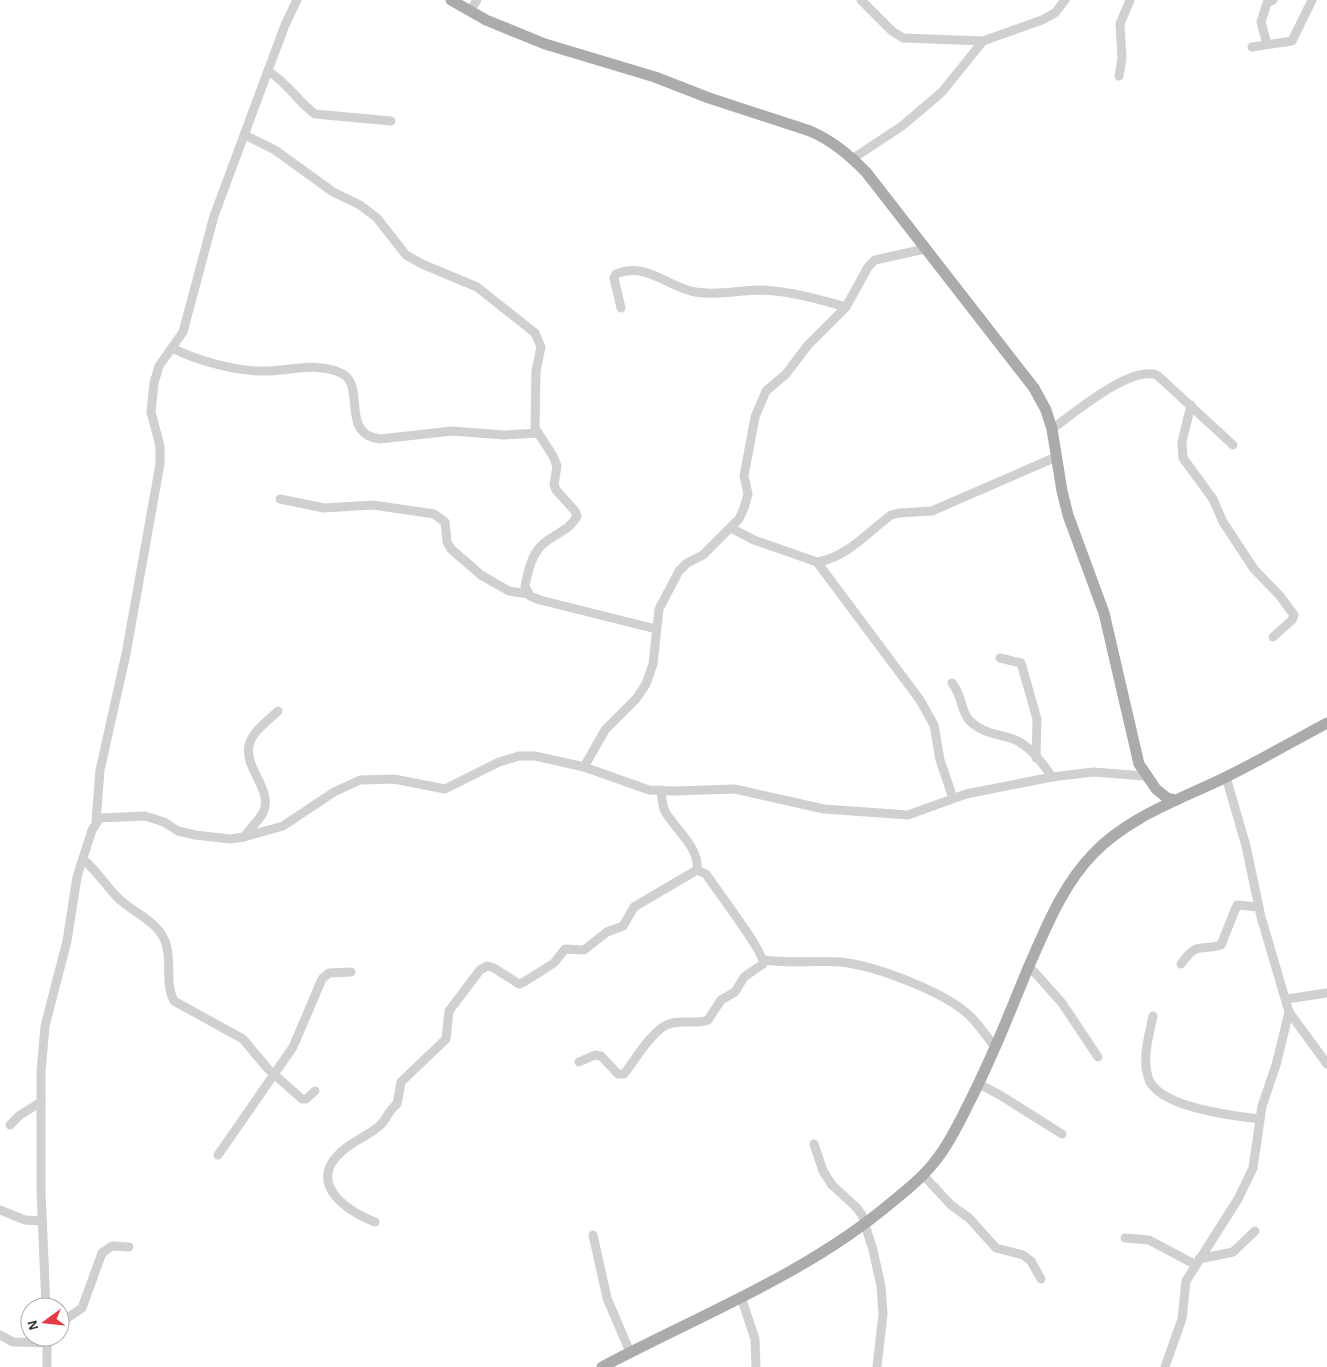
<svg xmlns="http://www.w3.org/2000/svg" width="1327" height="1367" viewBox="0 0 1327 1367" font-family="'Alegreya Sans',sans-serif">
<style>
.lines{fill:none;stroke-linecap:round;stroke-linejoin:round}
.minor{stroke:#d0d0d0;stroke-width:9}
.major{stroke:#ababab;stroke-width:11}
</style>
<rect width="100%" height="100%" fill="#fff"/>
<g class="lines">
<g class="minor">
<polyline points="861,0 892,31 903,38 983,41"/>
<polyline points="470,11 477,0"/>
<polyline points="1267,44 1261,22 1267,3 1273,0"/>
<polyline points="1252,47 1292,41 1312,0"/>
<path d="M 268,71 C 288,83 298,102 315,114 L 391,121"/>
<polyline points="1119,76 1122,58 1120,24 1130,0"/>
<path d="M 245,135 L 275,150 L 333,192 L 360,205 L 377,218 L 406,255 L 422,264 L 477,287 L 535,333 L 541,347 L 536,371 L 535,428 L 553,456 L 557,466 L 554,485 L 556,490 L 575,511 L 577,516 C 569,532 552,534 541,546 C 531,556 528,572 525,586 L 530,596 L 540,600 L 656,629"/>
<polyline points="852,159 902,126 942,92 983,41 1042,20 1055,13 1065,0"/>
<path d="M 621,308 L 614,278 L 616,274 C 645,261 668,287 695,292 C 717,296 738,290 760,290 C 790,291 818,299 846,307"/>
<path d="M 172,348 C 196,360 234,371 261,371 C 287,372 316,361 341,373 C 367,385 339,434 380,439 L 452,431 L 504,435 L 538,433"/>
<polyline points="1191,405 1182,442 1183,458 1213,499 1223,522 1254,569 1280,596 1294,615 1292,620 1273,637"/>
<path d="M 1052,429 C 1076,412 1129,366 1157,375 L 1233,445"/>
<polyline points="280,499 324,508 373,505 434,514 445,522 447,542 451,549 481,575 509,591 529,594"/>
<path d="M 731,528 L 754,540 L 817,562 C 846,558 868,532 891,515 L 899,513 L 932,511 L 1056,457"/>
<polyline points="817,562 920,700 934,725 940,760 953,798"/>
<polyline points="1000,658 1021,663 1037,719 1036,758"/>
<path d="M 952,683 C 963,696 960,711 970,721 C 982,733 998,734 1013,739 C 1028,744 1044,765 1052,777"/>
<polyline points="584,767 605,730 636,699 646,684 653,664 659,609 679,571 687,563 703,555 739,519 744,508 748,494 744,476 755,417 766,391 786,374 808,345 846,307 868,267 875,260 925,249"/>
<polyline points="96,822 100,770 126,654 160,464 160,446 151,412 154,383 159,366 183,332 214,216 285,25 297,0"/>
<path d="M 244,837 C 250,829 258,821 263,813 C 274,791 244,768 249,746 C 251,732 269,720 278,711"/>
<path d="M 83,859 C 97,871 106,886 119,899 C 134,913 156,920 165,941 C 173,961 164,982 174,1001 L 243,1039 L 268,1069 L 302,1099 L 306,1099 L 315,1091"/>
<path d="M 764,960 C 790,964 815,960 841,962 C 876,966 946,992 971,1017 C 979,1025 987,1037 995,1047"/>
<path d="M 1181,964 C 1198,940 1199,952 1221,945 L 1237,905 L 1259,907"/>
<polyline points="1029,966 1062,1003 1098,1057"/>
<polyline points="1287,999 1327,993"/>
<polyline points="1289,1012 1327,1064"/>
<path d="M 1153,1016 C 1149,1035 1142,1058 1148,1077 C 1156,1107 1233,1116 1260,1119"/>
<path d="M 579,1062 L 595,1055 L 601,1056 L 618,1074 L 624,1074 C 635,1060 653,1029 669,1024 C 681,1019 696,1025 708,1020 L 721,1000 L 735,992 L 744,977 L 763,964 C 766,954 715,888 706,874 L 697,870"/>
<polyline points="979,1084 1000,1095 1062,1134"/>
<polyline points="10,1125 20,1115 41,1102"/>
<polyline points="814,1144 823,1171 832,1185 856,1207 862,1215 873,1250 881,1286 883,1314 877,1367"/>
<polyline points="218,1155 293,1047 322,979 329,973 351,972"/>
<polyline points="923,1175 951,1205 969,1218 996,1248 1023,1255 1031,1261 1041,1279"/>
<polyline points="0,1210 25,1220 42,1221"/>
<path d="M 375,1222 C 347,1211 307,1184 340,1153 C 351,1142 366,1137 378,1127 C 386,1122 386,1113 397,1104 L 401,1082 L 446,1039 L 449,1011 L 480,970 L 487,966 L 494,968 L 519,984 L 524,982 L 554,963 L 565,949 L 584,950 L 607,932 L 623,926 L 634,907 L 697,870 C 700,848 676,830 666,813 C 662,807 662,798 661,790"/>
<polyline points="593,1235 607,1298 630,1352"/>
<polyline points="1125,1238 1149,1240 1196,1265"/>
<polyline points="1199,1259 1233,1252 1255,1231"/>
<polyline points="741,1297 755,1339 756,1367"/>
<polyline points="46,1307 41,1191 41,1072 45,1026 67,941 77,877 92,830 100,818 145,816 164,822 178,831 195,835 230,839 244,837 283,826 334,792 360,780 394,779 445,789 499,762 519,756 535,756 584,767 649,790 674,791 735,789 824,809 908,815 966,794 1052,777 1093,772 1145,776"/>
<polyline points="60,1323 82,1308 102,1253 112,1246 129,1247"/>
<polyline points="0,1335 13,1342 47,1343"/>
<polyline points="47,1367 47,1337"/>
<polyline points="1165,1367 1182,1319 1186,1281 1238,1199 1253,1168 1262,1106 1276,1065 1289,1012 1261,917 1246,846 1226,777"/>
</g>
<g class="major">
<path d="M 451,0 L 486,20 L 545,44 L 655,77 L 709,98 L 810,131 C 833,141 849,155 866,172 L 1034,388 L 1046,410 L 1052,429 L 1062,491 L 1068,515 L 1104,613 L 1139,764 L 1156,789 L 1167,798 L 1176,800"/>
<path d="M 602,1367 C 700,1315 807,1274 892,1202 C 908,1189 924,1176 936,1160 C 949,1144 958,1125 967,1107 C 990,1062 1009,1015 1028,968 C 1046,928 1062,886 1093,854 C 1128,817 1179,800 1224,778 C 1259,761 1293,741 1327,723"/>
</g>
</g>
<g transform="translate(45 1322) rotate(255)"><circle r="24" fill="#ffffff" stroke="#adadad"/>
<path d="M0-4L9 19L0 12L-9 19Z" fill="#e63946"/>
<text y="-8" font-size="14" font-weight="bold" text-anchor="middle" fill="#333333">N</text>
</g>
</svg>
